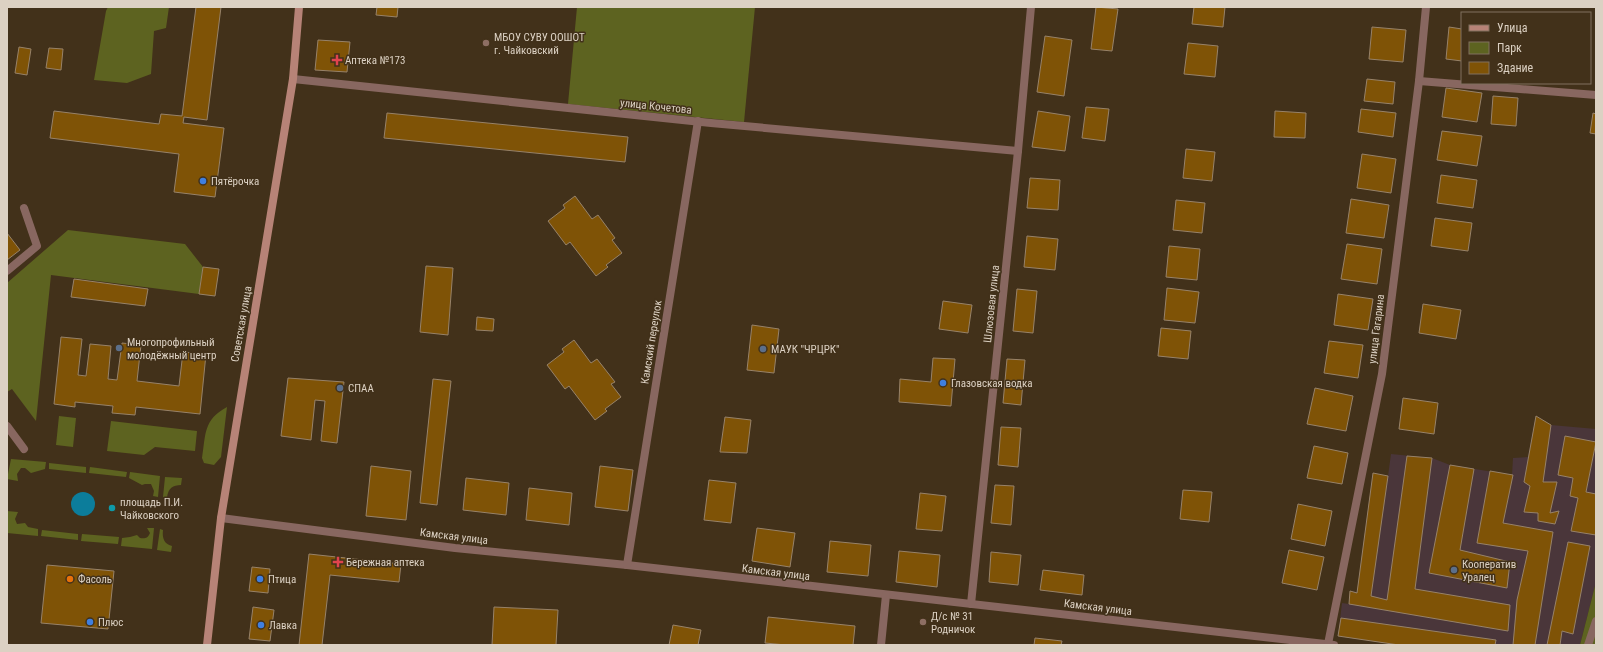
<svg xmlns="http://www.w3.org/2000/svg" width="1603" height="652" viewBox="0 0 1603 652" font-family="'Roboto Condensed',sans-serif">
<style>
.industrial{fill:#4a363a}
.green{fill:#5d6320}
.water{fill:#0c7d9b}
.building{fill:#7f5306;stroke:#978269}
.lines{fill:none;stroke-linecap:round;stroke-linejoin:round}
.street{stroke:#886760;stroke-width:8}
.secondary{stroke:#b78377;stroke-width:8}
.education-dot{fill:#8d6e63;stroke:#42311a;stroke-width:1.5}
.health-dot{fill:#e0444e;stroke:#42311a;stroke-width:1.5}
.shop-dot{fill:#3f7fe0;stroke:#42311a;stroke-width:1.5}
.service-dot{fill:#5c6f8a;stroke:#42311a;stroke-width:1.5}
.culture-dot{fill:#0f9aa8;stroke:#42311a;stroke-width:1.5}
.food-dot{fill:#e8710a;stroke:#42311a;stroke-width:1.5}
.labels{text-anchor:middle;stroke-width:3;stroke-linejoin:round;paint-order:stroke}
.poi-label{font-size:11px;fill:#dcd1c3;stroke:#42311a;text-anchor:start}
.street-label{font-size:11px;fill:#dcd1c3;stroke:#42311a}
</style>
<rect width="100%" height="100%" fill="#42311a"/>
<polygon class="industrial" points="1536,416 1551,425 1596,429 1596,582 1580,645 1399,645 1338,636 1342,603 1349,604 1350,591 1357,592 1373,473 1388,476 1391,454 1432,458 1450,465 1512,475 1513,458 1528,457"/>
<g class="green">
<polygon points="108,7 169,7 166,28 154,31 151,74 127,83 94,80 106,11"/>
<polygon points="577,7 755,7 744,122 568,104"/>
<polygon points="68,230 185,244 203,267 199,294 51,275 36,421 12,389 7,392 7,283"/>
<path d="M 227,407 L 221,457 L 214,465 L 204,463 L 202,458 C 206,434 203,420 227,407 Z"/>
<polygon points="59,416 76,418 73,447 56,445"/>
<polygon points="111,421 197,431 195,451 155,447 144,455 107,451"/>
<polygon points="11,459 46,462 45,469 31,473 25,468 21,468 17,474 18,481 7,479"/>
<polygon points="49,463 86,467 86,473 49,469"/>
<polygon points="90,467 127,472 126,477 89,473"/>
<polygon points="130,472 160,476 158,497 153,496 154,491 151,484 145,484 142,485 129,478"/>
<path d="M 165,477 L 182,478 L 181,485 C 173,485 168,488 167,498 L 163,497 Z"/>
<polygon points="7,511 18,512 15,519 17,524 25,523 28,527 38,529 38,536 7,533"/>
<path d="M 147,528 L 154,528 L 152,549 L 121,546 L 122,538 L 130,537 L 137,535 L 140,538 C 145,539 148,538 150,533 Z"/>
<path d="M 160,529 L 163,530 C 162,538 164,544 172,546 L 171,552 L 157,550 Z"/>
<polygon points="42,530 78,534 78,540 41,536"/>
<polygon points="82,534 119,537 118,544 81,541"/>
<polygon points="1596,582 1596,645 1580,645"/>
</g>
<circle class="water" cx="83" cy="504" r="12"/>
<g class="building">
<polygon points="196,7 221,7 207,120 184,117 183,123 224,128 215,197 174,192 179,154 50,138 54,111 159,124 161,114 182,116"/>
<polygon points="377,7 398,7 397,17 376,15"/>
<polygon points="1096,7 1118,9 1112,51 1091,49"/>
<polygon points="1194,7 1225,7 1223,27 1192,24"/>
<polygon points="1372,27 1406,30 1403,62 1369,59"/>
<polygon points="1449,27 1462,29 1462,61 1446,59"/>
<polygon points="1045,36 1072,40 1064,96 1037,92"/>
<polygon points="318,40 350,42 347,72 315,70"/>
<polygon points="1188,43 1218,46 1215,77 1184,74"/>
<polygon points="19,47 31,49 27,75 15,73"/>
<polygon points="49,48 63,49 61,70 46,68"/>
<polygon points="1367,79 1395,82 1393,104 1364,101"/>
<polygon points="1446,88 1482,93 1477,122 1442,117"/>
<polygon points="1493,96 1518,98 1516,126 1491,124"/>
<polygon points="1086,107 1109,109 1105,141 1082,138"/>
<polygon points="1361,109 1396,113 1393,137 1358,132"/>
<polygon points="1038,111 1070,116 1065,151 1032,147"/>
<polygon points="1275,111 1306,113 1305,138 1274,137"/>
<polygon points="387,113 628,137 625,162 384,138"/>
<polygon points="1593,113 1596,114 1596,134 1590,133"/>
<polygon points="1442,131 1482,136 1477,166 1437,160"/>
<polygon points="1186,149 1215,152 1212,181 1183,178"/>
<polygon points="1362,154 1396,159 1391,193 1357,188"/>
<polygon points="1441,175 1477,180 1473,208 1437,203"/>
<polygon points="1030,178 1060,180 1058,210 1027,208"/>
<polygon points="575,196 592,219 598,215 615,238 612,240 622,253 606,265 608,267 596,276 570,242 566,245 548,221 565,208 563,205"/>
<polygon points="1351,199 1389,205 1384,238 1346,233"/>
<polygon points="1176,200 1205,203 1202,233 1173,230"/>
<polygon points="1435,218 1472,223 1468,251 1431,246"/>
<polygon points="7,233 20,250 7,260"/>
<polygon points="1027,236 1058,239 1055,270 1024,267"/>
<polygon points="1347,244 1382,249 1377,284 1341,279"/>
<polygon points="1169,246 1200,249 1197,280 1166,277"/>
<polygon points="426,266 453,268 448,335 420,332"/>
<polygon points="203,267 219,269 215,296 199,294"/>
<polygon points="74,279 148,289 145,306 71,297"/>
<polygon points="1167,288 1199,292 1195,323 1164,320"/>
<polygon points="1017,289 1037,291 1033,333 1013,331"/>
<polygon points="1338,294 1373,299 1368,330 1334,325"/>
<polygon points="943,301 972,305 968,333 939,329"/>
<polygon points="1423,304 1461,310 1456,339 1419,333"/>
<polygon points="477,317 494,319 493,331 476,330"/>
<polygon points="752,325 779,329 774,373 747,370"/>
<polygon points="1161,328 1191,331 1188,359 1158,356"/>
<polygon points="61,337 82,339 78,375 86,376 90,344 111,346 108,379 117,380 122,343 141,345 137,381 179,386 183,352 206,354 200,414 136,407 135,415 112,413 113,406 75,402 75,407 54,404"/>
<polygon points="574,340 591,363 597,359 615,382 611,384 621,397 605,409 607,411 595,420 569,386 565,389 547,365 564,352 562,349"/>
<polygon points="1329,341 1363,345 1358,378 1324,373"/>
<polygon points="933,358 955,359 951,406 899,402 900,379 931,382"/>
<polygon points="1007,359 1025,360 1021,405 1003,403"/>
<polygon points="288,378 344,382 337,443 321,441 325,401 315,400 311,440 281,436"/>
<polygon points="433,379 451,381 437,505 420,503"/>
<polygon points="1315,388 1353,396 1346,431 1307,424"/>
<polygon points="1403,398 1438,403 1434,434 1399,429"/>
<polygon points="1536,416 1551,425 1543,482 1557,482 1550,513 1559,511 1555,524 1538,521 1538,513 1524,512 1530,486 1524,482"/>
<polygon points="725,417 751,420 747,453 720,452"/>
<polygon points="1001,427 1021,428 1018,467 998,465"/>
<polygon points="1565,436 1596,442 1586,492 1596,494 1596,535 1571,531 1578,498 1570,496 1573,478 1558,475"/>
<polygon points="1314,446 1348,453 1342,484 1307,478"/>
<polygon points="1407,456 1432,458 1415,589 1510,605 1508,631 1349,604 1350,591 1357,593 1373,473 1388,476 1371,596 1387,600"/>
<polygon points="1450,465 1474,469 1460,550 1510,562 1507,588 1429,573"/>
<polygon points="371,466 411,471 406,520 366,516"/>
<polygon points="600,466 633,470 628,511 595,507"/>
<polygon points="1490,471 1513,475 1503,523 1553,532 1535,645 1513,645 1517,600 1528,551 1477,543"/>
<polygon points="466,478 509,483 506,515 463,510"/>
<polygon points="709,480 736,483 731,523 704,520"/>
<polygon points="995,485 1014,486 1011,525 991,523"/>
<polygon points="529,488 572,493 569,525 526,520"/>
<polygon points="1183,490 1212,492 1209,522 1180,519"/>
<polygon points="920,493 946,496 942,531 916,529"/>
<polygon points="1298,504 1332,511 1325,546 1291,539"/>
<polygon points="757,528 795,533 790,567 752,561"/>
<polygon points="830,541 871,545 868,576 827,572"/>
<polygon points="1568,542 1590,546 1573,634 1562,631 1560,645 1547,645"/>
<polygon points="1289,550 1324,557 1317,590 1282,583"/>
<polygon points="899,551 940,555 937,587 896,582"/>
<polygon points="991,552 1021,555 1018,585 989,582"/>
<polygon points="309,554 401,564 399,582 330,575 322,645 299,645"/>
<polygon points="47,565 114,571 108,629 41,623"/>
<polygon points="252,567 270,569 268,593 249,591"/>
<polygon points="1043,570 1084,575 1082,595 1040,590"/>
<polygon points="253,607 274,610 270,641 249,639"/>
<polygon points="494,607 558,610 556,645 492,645"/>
<polygon points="768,617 855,626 853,645 786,645 765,643"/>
<polygon points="1341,618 1496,640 1495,645 1399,645 1338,636"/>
<polygon points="673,625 701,630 698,645 669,645"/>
<polygon points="1035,638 1062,641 1061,645 1034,645"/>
</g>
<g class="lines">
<g class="street">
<polyline points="293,79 711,123 1018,151"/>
<polyline points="1419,81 1596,95"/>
<polyline points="7,271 37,246 24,208"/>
<polyline points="7,426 24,449"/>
<polyline points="221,518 455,548 627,565 1334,645"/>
<polyline points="627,565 698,121"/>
<polyline points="971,604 1018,151 1031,7"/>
<polyline points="1328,644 1382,374 1419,81 1426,7"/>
<polyline points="881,645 886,595"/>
<polyline points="1588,645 1596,621"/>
</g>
<polyline class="secondary" points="207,645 221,518 293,79 299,7"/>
</g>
<g class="education-dot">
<circle cx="486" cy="43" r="4"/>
<circle cx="923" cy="622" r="4"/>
</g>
<g class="health-dot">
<path d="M335 54h4v4h4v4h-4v4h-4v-4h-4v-4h4z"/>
<path d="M336 556h4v4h4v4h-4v4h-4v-4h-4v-4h4z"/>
</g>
<g class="shop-dot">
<circle cx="203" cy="181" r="4"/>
<circle cx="943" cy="383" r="4"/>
<circle cx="260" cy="579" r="4"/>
<circle cx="90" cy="622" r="4"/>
<circle cx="261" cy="625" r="4"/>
</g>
<g class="service-dot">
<circle cx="119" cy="348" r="4"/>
<circle cx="763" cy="349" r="4"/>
<circle cx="340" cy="388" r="4"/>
<circle cx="1454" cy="570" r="4"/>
</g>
<circle class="culture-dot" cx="112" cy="508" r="4"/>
<circle class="food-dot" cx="70" cy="579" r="4"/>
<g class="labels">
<g class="poi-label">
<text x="494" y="41">МБОУ СУВУ ООШОТ<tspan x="494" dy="13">г. Чайковский</tspan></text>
<text x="345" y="64">Аптека №173</text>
<text x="211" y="185">Пятёрочка</text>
<text x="127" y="346">Многопрофильный<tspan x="127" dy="13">молодёжный центр</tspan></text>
<text x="771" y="353">МАУК "ЧРЦРК"</text>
<text x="951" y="387">Глазовская водка</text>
<text x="348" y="392">СПАА</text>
<text x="120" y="506">площадь П.И.<tspan x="120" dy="13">Чайковского</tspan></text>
<text x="346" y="566">Бережная аптека</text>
<text x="1462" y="568">Кооператив<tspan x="1462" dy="13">Уралец</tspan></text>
<text x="78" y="583">Фасоль</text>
<text x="268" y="583">Птица</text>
<text x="931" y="620">Д/с № 31<tspan x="931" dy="13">Родничок</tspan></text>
<text x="98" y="626">Плюс</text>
<text x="269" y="629">Лавка</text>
</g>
<g class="street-label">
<text transform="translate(656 106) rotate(6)" y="4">улица Кочетова</text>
<text transform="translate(991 304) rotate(-84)" y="4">Шлюзовая улица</text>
<text transform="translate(241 324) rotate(-80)" y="4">Советская улица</text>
<text transform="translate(1376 329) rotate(-83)" y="4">улица Гагарина</text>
<text transform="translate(651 342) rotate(-81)" y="4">Камский переулок</text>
<text transform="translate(454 536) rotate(7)" y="4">Камская улица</text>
<text transform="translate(776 572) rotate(7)" y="4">Камская улица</text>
<text transform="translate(1098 607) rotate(7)" y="4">Камская улица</text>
</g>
</g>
<rect width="1603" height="652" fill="none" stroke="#dcd1c3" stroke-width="16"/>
<rect x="1461" y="12" width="130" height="72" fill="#42311a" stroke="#80715e"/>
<rect x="1469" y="25" width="20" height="6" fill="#b78377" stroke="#80715e"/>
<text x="1497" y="32" font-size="12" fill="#dcd1c3">Улица</text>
<rect x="1469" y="42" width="20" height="12" fill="#5d6320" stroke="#80715e"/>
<text x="1497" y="52" font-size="12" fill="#dcd1c3">Парк</text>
<rect x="1469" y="62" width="20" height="12" fill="#7f5306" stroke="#80715e"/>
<text x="1497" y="72" font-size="12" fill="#dcd1c3">Здание</text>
</svg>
